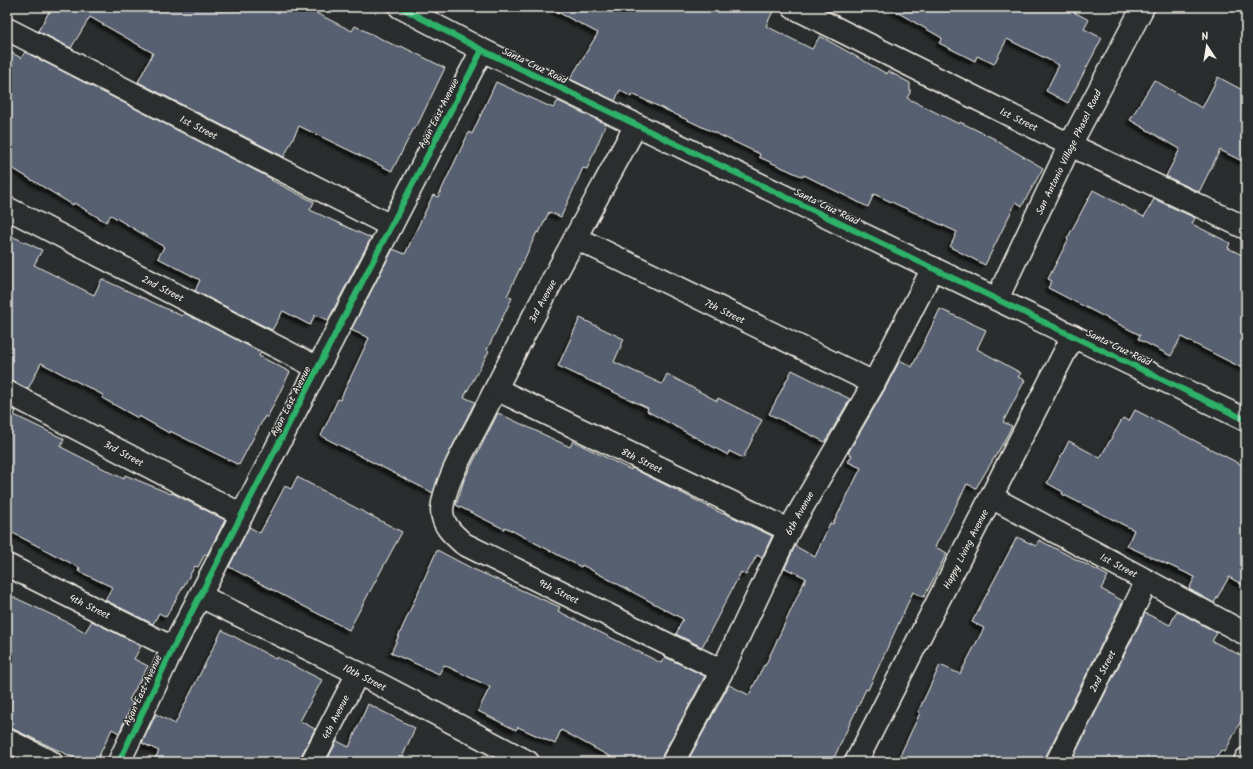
<svg xmlns="http://www.w3.org/2000/svg" width="1253" height="769" viewBox="0 0 1253 769" font-family="Kalam,sans-serif">
<style>
.building{fill:#566071;stroke:#f4f1e8;filter:url(#shadow)}
.lines{fill:none;stroke-linecap:round;stroke-linejoin:round}
.minor-casing{stroke:#f4f1e8;stroke-width:25}
.minor{stroke:#2a2d2e;stroke-width:22}
.cycleway-casing{stroke:#2a2d2e;stroke-width:8}
.cycleway{stroke:#2db169;stroke-width:6}
.labels{text-anchor:middle;stroke-width:3;stroke-linejoin:round;paint-order:stroke}
.street-label{font-size:10px;fill:#f4f1e8;stroke:#2a2d2e}
</style>
<defs>
<filter id="shadow"><feDropShadow dx="-3.5" dy="3.5" stdDeviation="1" flood-color="#0009"/></filter>
</defs>
<rect width="100%" height="100%" fill="#2a2d2e"/>
<filter id="ink" filterUnits="userSpaceOnUse"><feTurbulence type="fractalNoise" baseFrequency=".025" numOctaves="2"/><feDisplacementMap in="SourceGraphic" scale="8" xChannelSelector="R" yChannelSelector="G"/><feConvolveMatrix kernelMatrix="1 2 1 2 8 2 1 2 1" color-interpolation-filters="sRGB"/></filter>
<g filter="url(#ink)">
<g class="building">
<polygon points="52,7 304,7 352,31 355,26 400,48 401,46 445,68 417,126 415,126 392,171 299,126 284,157 138,82 153,53 90,17 71,48 38,31"/>
<polygon points="548,7 775,7 766,26 812,49 820,36 887,74 888,71 910,83 910,93 907,98 959,124 960,122 995,139 995,140 1043,168 1022,206 1016,202 985,265 950,247 957,232 874,194 868,207 804,175 803,177 759,157 760,154 632,94 631,97 620,90 615,101 570,79 598,33"/>
<polygon points="888,7 1064,7 1089,20 1084,29 1102,38 1068,103 1046,91 1059,65 1007,39 994,64 977,56 975,61 939,43 942,38"/>
<polygon points="7,50 21,58 25,52 272,179 271,180 314,202 310,210 371,238 328,320 315,315 310,325 283,311 272,330 195,291 200,280 158,258 164,247 111,215 106,222 74,203 73,205 7,165"/>
<polygon points="1218,77 1246,92 1246,163 1220,150 1199,192 1166,176 1180,149 1130,120 1154,80 1202,108"/>
<polygon points="496,82 553,108 558,101 606,124 587,169 583,168 561,217 549,212 539,233 537,232 507,296 512,298 487,350 489,351 464,397 475,402 447,457 433,493 321,436 338,399 340,400 369,338 351,330 393,249 405,254 433,195 438,197 469,132 472,134"/>
<polygon points="1093,190 1144,217 1154,199 1195,218 1192,224 1230,243 1228,248 1246,257 1246,370 1181,337 1171,356 1138,339 1140,335 1048,288 1052,281 1048,279 1068,240 1067,239"/>
<polygon points="7,234 42,250 34,265 94,295 102,279 182,316 184,313 261,352 259,356 290,372 267,418 265,416 239,465 170,431 169,433 139,416 138,418 102,398 103,395 41,363 28,389 13,381 7,380"/>
<polygon points="940,309 986,330 977,349 1021,373 1018,377 1025,380 1003,422 1012,426 1002,445 976,488 967,484 935,547 947,553 924,597 913,592 868,690 866,689 832,762 687,762 729,685 749,695 764,665 765,666 806,578 785,568 795,546 815,557 830,523 833,524 861,468 848,462 852,455 848,453 885,389 900,360 912,367"/>
<polygon points="580,318 624,339 614,362 662,384 667,374 717,401 718,398 762,420 743,458 729,451 728,455 647,411 648,408 558,366"/>
<polygon points="792,370 850,399 825,442 769,414"/>
<polygon points="7,406 16,411 14,415 64,439 61,447 124,479 125,475 171,494 172,493 225,520 207,555 205,554 198,567 195,566 166,617 159,613 153,624 105,600 112,587 78,571 80,568 7,530"/>
<polygon points="1135,410 1246,467 1246,587 1229,577 1214,603 1189,589 1195,577 1127,546 1134,530 1062,494 1063,492 1047,483 1069,441 1100,458 1123,418 1129,421"/>
<polygon points="498,413 570,447 573,441 631,470 632,468 666,485 723,514 724,513 772,536 762,558 757,555 746,575 741,572 702,647 676,634 683,619 582,565 581,567 505,527 504,529 456,505 464,480"/>
<polygon points="297,477 402,532 349,630 229,567 249,527 260,533 285,486 291,489"/>
<polygon points="1017,537 1036,546 1039,540 1108,576 1101,589 1123,601 1046,756 1045,762 897,762 920,713 918,712 940,665 960,674 984,628 972,622"/>
<polygon points="437,550 473,569 560,607 558,611 661,663 665,657 705,676 662,756 661,762 620,762 561,730 555,744 518,727 516,730 478,711 490,687 444,665 439,674 391,653"/>
<polygon points="7,594 67,622 85,632 92,621 141,646 134,659 148,666 129,700 133,703 119,733 112,729 96,762 83,762 13,729 7,728"/>
<polygon points="1177,611 1217,633 1212,641 1246,658 1246,711 1225,752 1221,750 1214,762 1071,762 1145,613 1170,625"/>
<polygon points="222,630 276,659 277,657 322,680 300,721 315,729 301,756 300,762 153,762 159,751 142,743 156,714 175,724"/>
<polygon points="368,704 415,728 400,762 326,762 337,741 349,747"/>
</g>
<g class="lines">
<defs>
<g id="minor">
<polyline points="400,7 482,50 1246,420"/>
<polyline points="793,7 1070,145 1246,228"/>
<polyline points="7,29 391,226"/>
<path d="M 636,125 C 584,222 531,318 482,416 C 469,442 444,482 442,510 C 442,526 454,535 464,544 L 722,671"/>
<polyline points="7,208 318,368"/>
<polyline points="576,238 874,383"/>
<polyline points="997,299 1070,145 1143,7"/>
<polyline points="496,389 789,530"/>
<polyline points="7,392 242,515"/>
<polyline points="991,497 1246,634"/>
<polyline points="7,565 173,648"/>
<polyline points="200,596 358,673 528,762"/>
<polyline points="7,740 51,762"/>
<polyline points="119,762 173,648 482,50"/>
<polyline points="312,762 358,673"/>
<polyline points="673,762 722,671 789,530 874,383 933,268"/>
<polyline points="856,762 1073,336"/>
<polyline points="1057,762 1147,581"/>
<polyline points="1245,762 1246,759"/>
</g>
</defs>
<use href="#minor" class="minor-casing"/>
<use href="#minor" class="minor"/>
<defs>
<g id="cycleway">
<polyline points="400,7 482,50 1246,420"/>
<polyline points="119,762 173,648 482,50"/>
</g>
</defs>
<use href="#cycleway" class="cycleway-casing"/>
<use href="#cycleway" class="cycleway"/>
</g>
</g>
<g class="labels">
<g class="street-label">
<text transform="translate(535 65) rotate(26)" y="4">Santa Cruz Road</text>
<text transform="translate(438 113) rotate(-63)" y="4">Agan East Avenue</text>
<text transform="translate(1019 119) rotate(26)" y="4">1st Street</text>
<text transform="translate(199 127) rotate(27)" y="4">1st Street</text>
<text transform="translate(1068 152) rotate(-64)" y="4">San Antonio Village Phase1 Road</text>
<text transform="translate(827 206) rotate(26)" y="4">Santa Cruz Road</text>
<text transform="translate(163 288) rotate(27)" y="4">2nd Street</text>
<text transform="translate(542 301) rotate(-62)" y="4">3rd Avenue</text>
<text transform="translate(725 311) rotate(26)" y="4">7th Street</text>
<text transform="translate(1119 347) rotate(26)" y="4">Santa Cruz Road</text>
<text transform="translate(290 401) rotate(-63)" y="4">Agan East Avenue</text>
<text transform="translate(124 453) rotate(28)" y="4">3rd Street</text>
<text transform="translate(642 460) rotate(26)" y="4">8th Street</text>
<text transform="translate(799 513) rotate(-61)" y="4">6th Avenue</text>
<text transform="translate(965 549) rotate(-63)" y="4">Happy Living Avenue</text>
<text transform="translate(1119 565) rotate(28)" y="4">1st Street</text>
<text transform="translate(559 591) rotate(26)" y="4">9th Street</text>
<text transform="translate(90 606) rotate(26)" y="4">4th Street</text>
<text transform="translate(1102 671) rotate(-63)" y="4">2nd Street</text>
<text transform="translate(365 677) rotate(27)" y="4">10th Street</text>
<text transform="translate(142 690) rotate(-65)" y="4">Agan East Avenue</text>
<text transform="translate(335 717) rotate(-63)" y="4">4th Avenue</text>
</g>
</g>
<rect width="1253" height="769" fill="none" stroke="#2a2d2e" stroke-width="24"/>
<rect x="12" y="12" width="1229" height="745" fill="none" stroke="#f4f1e8" stroke-width="1.5" filter="url(#ink)"/>
<g transform="translate(1207 46) rotate(348)" stroke="#2a2d2e" stroke-width="3" paint-order="stroke">
<path d="M0-3L7 15L0 10L-7 15Z" fill="#f4f1e8"/>
<text y="-6" font-size="11" font-weight="bold" text-anchor="middle" fill="#f4f1e8">N</text>
</g>
</svg>
